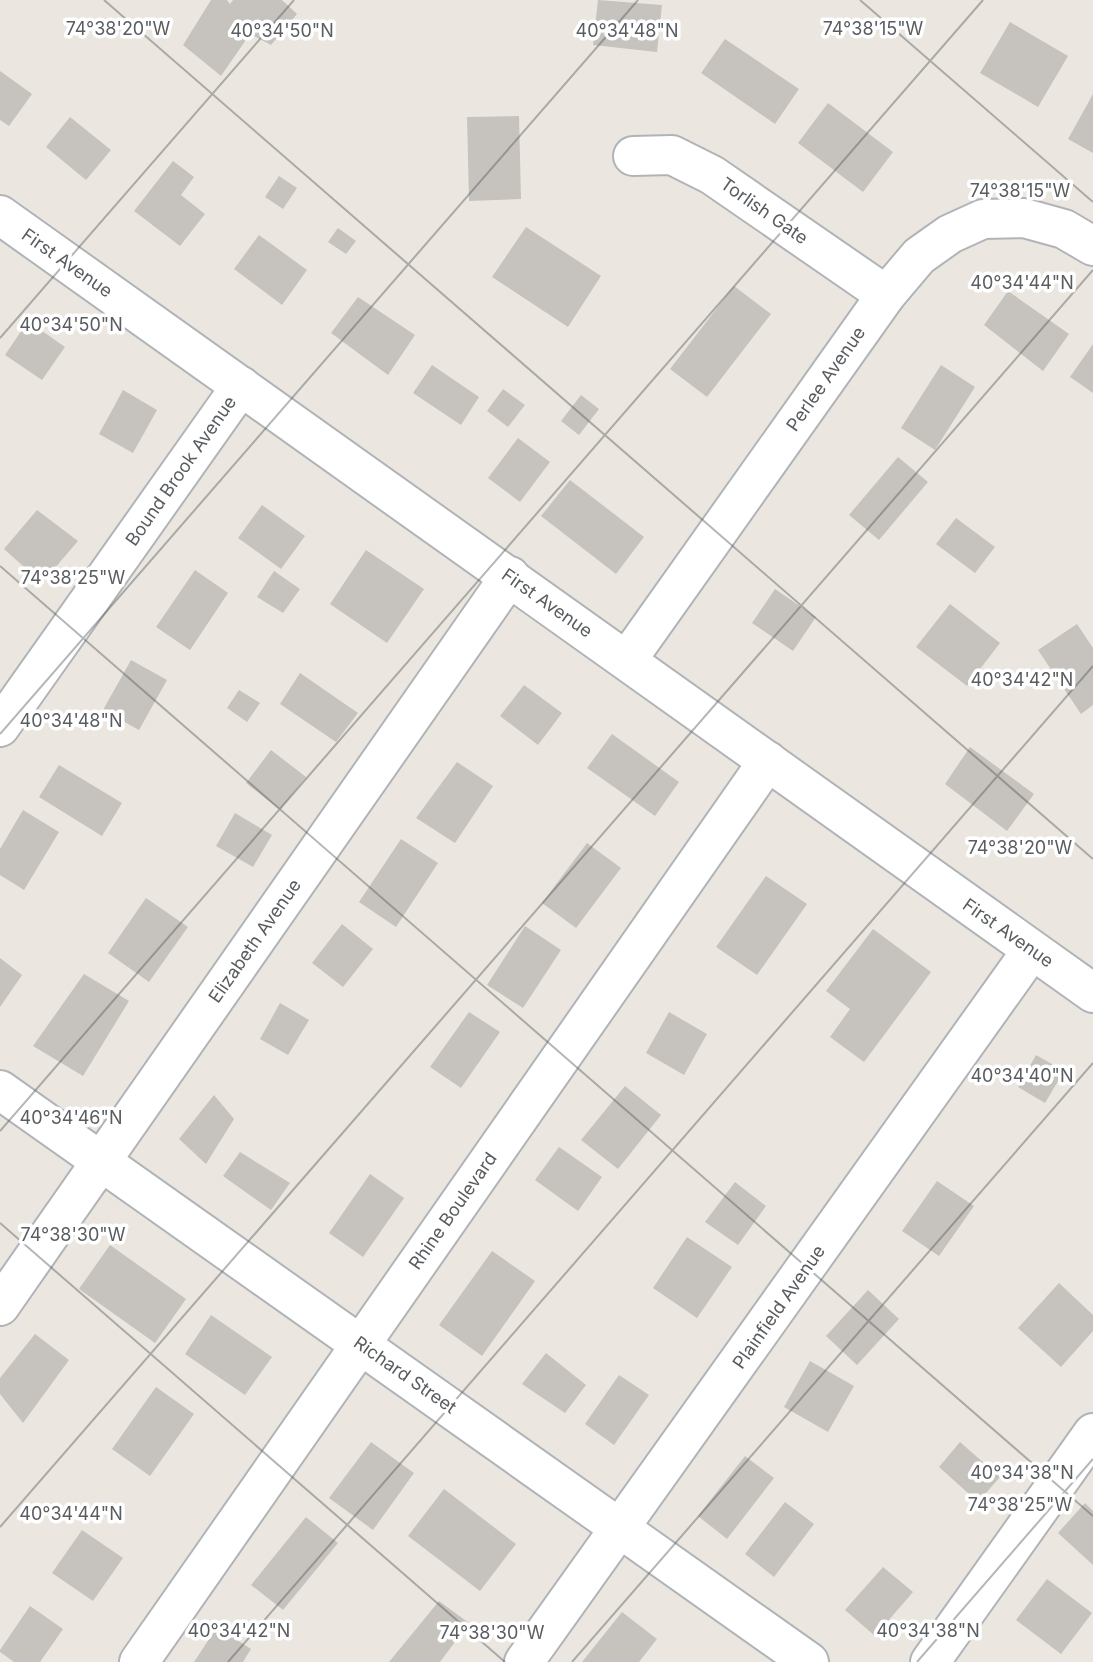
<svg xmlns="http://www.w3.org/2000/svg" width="1093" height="1662" viewBox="0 0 1093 1662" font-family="Inter,sans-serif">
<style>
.building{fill:#c6c2bd}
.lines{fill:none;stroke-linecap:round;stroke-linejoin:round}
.minor-casing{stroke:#b1b4b7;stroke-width:42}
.minor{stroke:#fff;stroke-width:38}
.ticks{fill:none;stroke:#595d60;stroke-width:2;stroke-opacity:0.45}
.labels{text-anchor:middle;stroke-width:7;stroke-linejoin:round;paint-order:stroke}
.street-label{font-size:18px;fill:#595d60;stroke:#fff}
.ticks-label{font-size:18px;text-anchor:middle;fill:#595d60;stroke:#fff;stroke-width:7;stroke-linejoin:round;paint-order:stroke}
</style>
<rect width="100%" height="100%" fill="#ebe7e0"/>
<g class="building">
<polygon points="211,0 227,0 230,4 233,0 282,0 297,14 271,45 250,34 221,76 183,45"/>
<polygon points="598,0 662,5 657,52 593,45"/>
<polygon points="1010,22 1068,56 1038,107 980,73"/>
<polygon points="725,39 799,89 775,124 701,73"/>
<polygon points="0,71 32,94 9,126 0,120"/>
<polygon points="1093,94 1093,153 1068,139"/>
<polygon points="828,103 893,152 863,192 798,143"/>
<polygon points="519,116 521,199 469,201 467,117"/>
<polygon points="70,117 111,150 86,180 46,147"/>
<polygon points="173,161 194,177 181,195 205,214 180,246 134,211"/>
<polygon points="279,176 297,188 283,209 265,197"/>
<polygon points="526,227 601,276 568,327 492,277"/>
<polygon points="338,228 356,241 346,254 328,242"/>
<polygon points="259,235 307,270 282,305 234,269"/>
<polygon points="734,286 771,314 707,397 670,369"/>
<polygon points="1008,291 1069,334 1043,371 984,325"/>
<polygon points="358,297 415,335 388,375 331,333"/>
<polygon points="28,321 65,347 42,380 5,355"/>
<polygon points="1093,344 1093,393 1070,377"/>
<polygon points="432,365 479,397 461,425 413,393"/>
<polygon points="941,365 975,387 935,450 901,428"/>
<polygon points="503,389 525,405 508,427 487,411"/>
<polygon points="123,390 157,410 133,453 99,434"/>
<polygon points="581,395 599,409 579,435 561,421"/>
<polygon points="518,438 550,462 520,502 488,478"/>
<polygon points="898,457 928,482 879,540 849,515"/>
<polygon points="570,480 644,537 616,574 541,516"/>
<polygon points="262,505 305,536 281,569 238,538"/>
<polygon points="37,510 78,541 42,583 4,549"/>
<polygon points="956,518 995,547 975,573 936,544"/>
<polygon points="366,550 424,589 387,643 330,604"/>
<polygon points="195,570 228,593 190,650 156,627"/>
<polygon points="274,571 300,589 283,613 257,597"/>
<polygon points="775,589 816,617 793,651 752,623"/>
<polygon points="950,604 1000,643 967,686 916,647"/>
<polygon points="1077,624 1093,648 1093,705 1081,714 1038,650"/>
<polygon points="131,660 167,680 139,730 103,710"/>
<polygon points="300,673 358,713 336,742 280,704"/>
<polygon points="524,685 562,713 538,745 500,716"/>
<polygon points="239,690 260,703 247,722 227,708"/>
<polygon points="612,734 679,782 655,816 587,768"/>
<polygon points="970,747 1034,794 1007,831 945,784"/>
<polygon points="271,750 306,777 280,810 246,783"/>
<polygon points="457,762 493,786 455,843 416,818"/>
<polygon points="59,765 122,803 102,836 39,797"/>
<polygon points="23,810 59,832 24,890 0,875 0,849"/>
<polygon points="235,813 272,835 253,867 216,846"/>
<polygon points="401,839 438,863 396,927 359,902"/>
<polygon points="587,843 621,868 576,928 542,903"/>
<polygon points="766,876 807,904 757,975 716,947"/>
<polygon points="146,898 188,927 149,982 108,953"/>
<polygon points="342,924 373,949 343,987 312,963"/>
<polygon points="525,926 561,950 523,1008 487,985"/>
<polygon points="873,929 931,972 864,1062 830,1037 850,1009 826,991"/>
<polygon points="0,958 22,975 0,1007"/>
<polygon points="84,974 129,1001 83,1076 33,1046"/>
<polygon points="280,1003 309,1020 288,1055 260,1039"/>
<polygon points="469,1012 500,1032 461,1088 430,1067"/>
<polygon points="669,1012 707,1034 684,1075 646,1053"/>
<polygon points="1036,1055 1064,1071 1045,1103 1018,1087"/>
<polygon points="625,1086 661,1115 618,1169 581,1140"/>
<polygon points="214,1095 234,1119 206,1164 179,1139"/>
<polygon points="559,1147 602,1177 578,1211 535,1180"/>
<polygon points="240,1152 290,1183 271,1210 223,1176"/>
<polygon points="370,1174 404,1198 363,1257 329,1233"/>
<polygon points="937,1181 974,1206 939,1256 902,1231"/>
<polygon points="735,1182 766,1206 738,1245 705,1222"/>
<polygon points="687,1237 732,1267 697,1318 653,1288"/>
<polygon points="110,1245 186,1299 155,1343 79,1289"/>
<polygon points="492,1251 535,1281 482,1356 439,1325"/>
<polygon points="1059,1283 1093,1315 1093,1331 1061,1367 1018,1328"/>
<polygon points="868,1290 899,1319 857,1365 826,1336"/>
<polygon points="211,1315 272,1357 245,1395 185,1354"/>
<polygon points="35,1334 69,1360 23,1423 0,1394 0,1378"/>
<polygon points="546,1353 586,1385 565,1413 522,1384"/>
<polygon points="810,1361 854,1386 828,1432 784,1407"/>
<polygon points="619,1375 649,1395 614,1445 585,1424"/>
<polygon points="156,1387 194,1414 150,1476 112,1449"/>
<polygon points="371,1442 414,1473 373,1530 329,1498"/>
<polygon points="960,1442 1000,1477 978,1502 939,1467"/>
<polygon points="745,1456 774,1478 727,1539 698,1516"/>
<polygon points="444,1489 516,1544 480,1591 408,1536"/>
<polygon points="785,1502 814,1524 774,1577 745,1554"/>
<polygon points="1085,1503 1093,1511 1093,1565 1058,1533"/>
<polygon points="306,1517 338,1543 283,1610 251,1585"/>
<polygon points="82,1530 123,1558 93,1601 52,1573"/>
<polygon points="883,1567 913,1592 875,1636 845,1610"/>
<polygon points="1047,1579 1092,1613 1061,1654 1016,1620"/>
<polygon points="439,1601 469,1623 440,1662 389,1662"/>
<polygon points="30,1606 63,1629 40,1662 14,1662 0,1652 0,1650"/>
<polygon points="622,1612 657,1639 639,1662 582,1662"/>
<polygon points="217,1627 251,1649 243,1662 194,1662"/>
</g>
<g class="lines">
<defs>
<g id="minor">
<polyline points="633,156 672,155 712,175 886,295"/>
<polyline points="0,215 1093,993"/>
<polyline points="627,660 886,295 919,256 950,234 983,219 1024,218 1064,229 1093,246"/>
<polyline points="0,727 241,386"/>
<polyline points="0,1090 809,1662"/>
<polyline points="0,1306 510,576"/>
<polyline points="139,1662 768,761"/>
<polyline points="524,1662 1032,950"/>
<polyline points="930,1662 1093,1433"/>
</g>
</defs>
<use href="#minor" class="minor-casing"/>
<use href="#minor" class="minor"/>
</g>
<path class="ticks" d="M 104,0 L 1093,859M 860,0 L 1093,202M 0,338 L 294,0M 0,566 L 1093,1516M 0,734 L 638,0M 0,1131 L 983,0M 0,1223 L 505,1662M 0,1527 L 1093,270M 228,1662 L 1093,666M 572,1662 L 1093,1063M 917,1662 L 1093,1459"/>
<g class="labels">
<g class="street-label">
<text transform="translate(764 211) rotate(35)" y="6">Torlish Gate</text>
<text transform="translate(67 263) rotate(35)" y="6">First Avenue</text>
<text transform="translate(826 379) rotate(-55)" y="6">Perlee Avenue</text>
<text transform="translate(181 471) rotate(-55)" y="6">Bound Brook Avenue</text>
<text transform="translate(547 603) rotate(35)" y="6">First Avenue</text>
<text transform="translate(1008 933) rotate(35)" y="6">First Avenue</text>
<text transform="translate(255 941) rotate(-55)" y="6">Elizabeth Avenue</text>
<text transform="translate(453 1211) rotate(-55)" y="6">Rhine Boulevard</text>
<text transform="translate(779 1307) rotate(-55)" y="6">Plainfield Avenue</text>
<text transform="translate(405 1375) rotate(35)" y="6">Richard Street</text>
</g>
</g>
<g class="ticks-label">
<text x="118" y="35">74°38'20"W</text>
<text x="873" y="35">74°38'15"W</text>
<text x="282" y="37">40°34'50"N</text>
<text x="627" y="37">40°34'48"N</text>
<text x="1020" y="197">74°38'15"W</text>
<text x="1022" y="289">40°34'44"N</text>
<text x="71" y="331">40°34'50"N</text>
<text x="73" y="584">74°38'25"W</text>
<text x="1022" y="686">40°34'42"N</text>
<text x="71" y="727">40°34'48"N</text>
<text x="1020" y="854">74°38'20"W</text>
<text x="1022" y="1082">40°34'40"N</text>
<text x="71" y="1124">40°34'46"N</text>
<text x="73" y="1241">74°38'30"W</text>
<text x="1022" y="1479">40°34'38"N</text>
<text x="1020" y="1511">74°38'25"W</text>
<text x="71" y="1520">40°34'44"N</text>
<text x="239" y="1637">40°34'42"N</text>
<text x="928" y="1637">40°34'38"N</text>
<text x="492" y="1639">74°38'30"W</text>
</g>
</svg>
